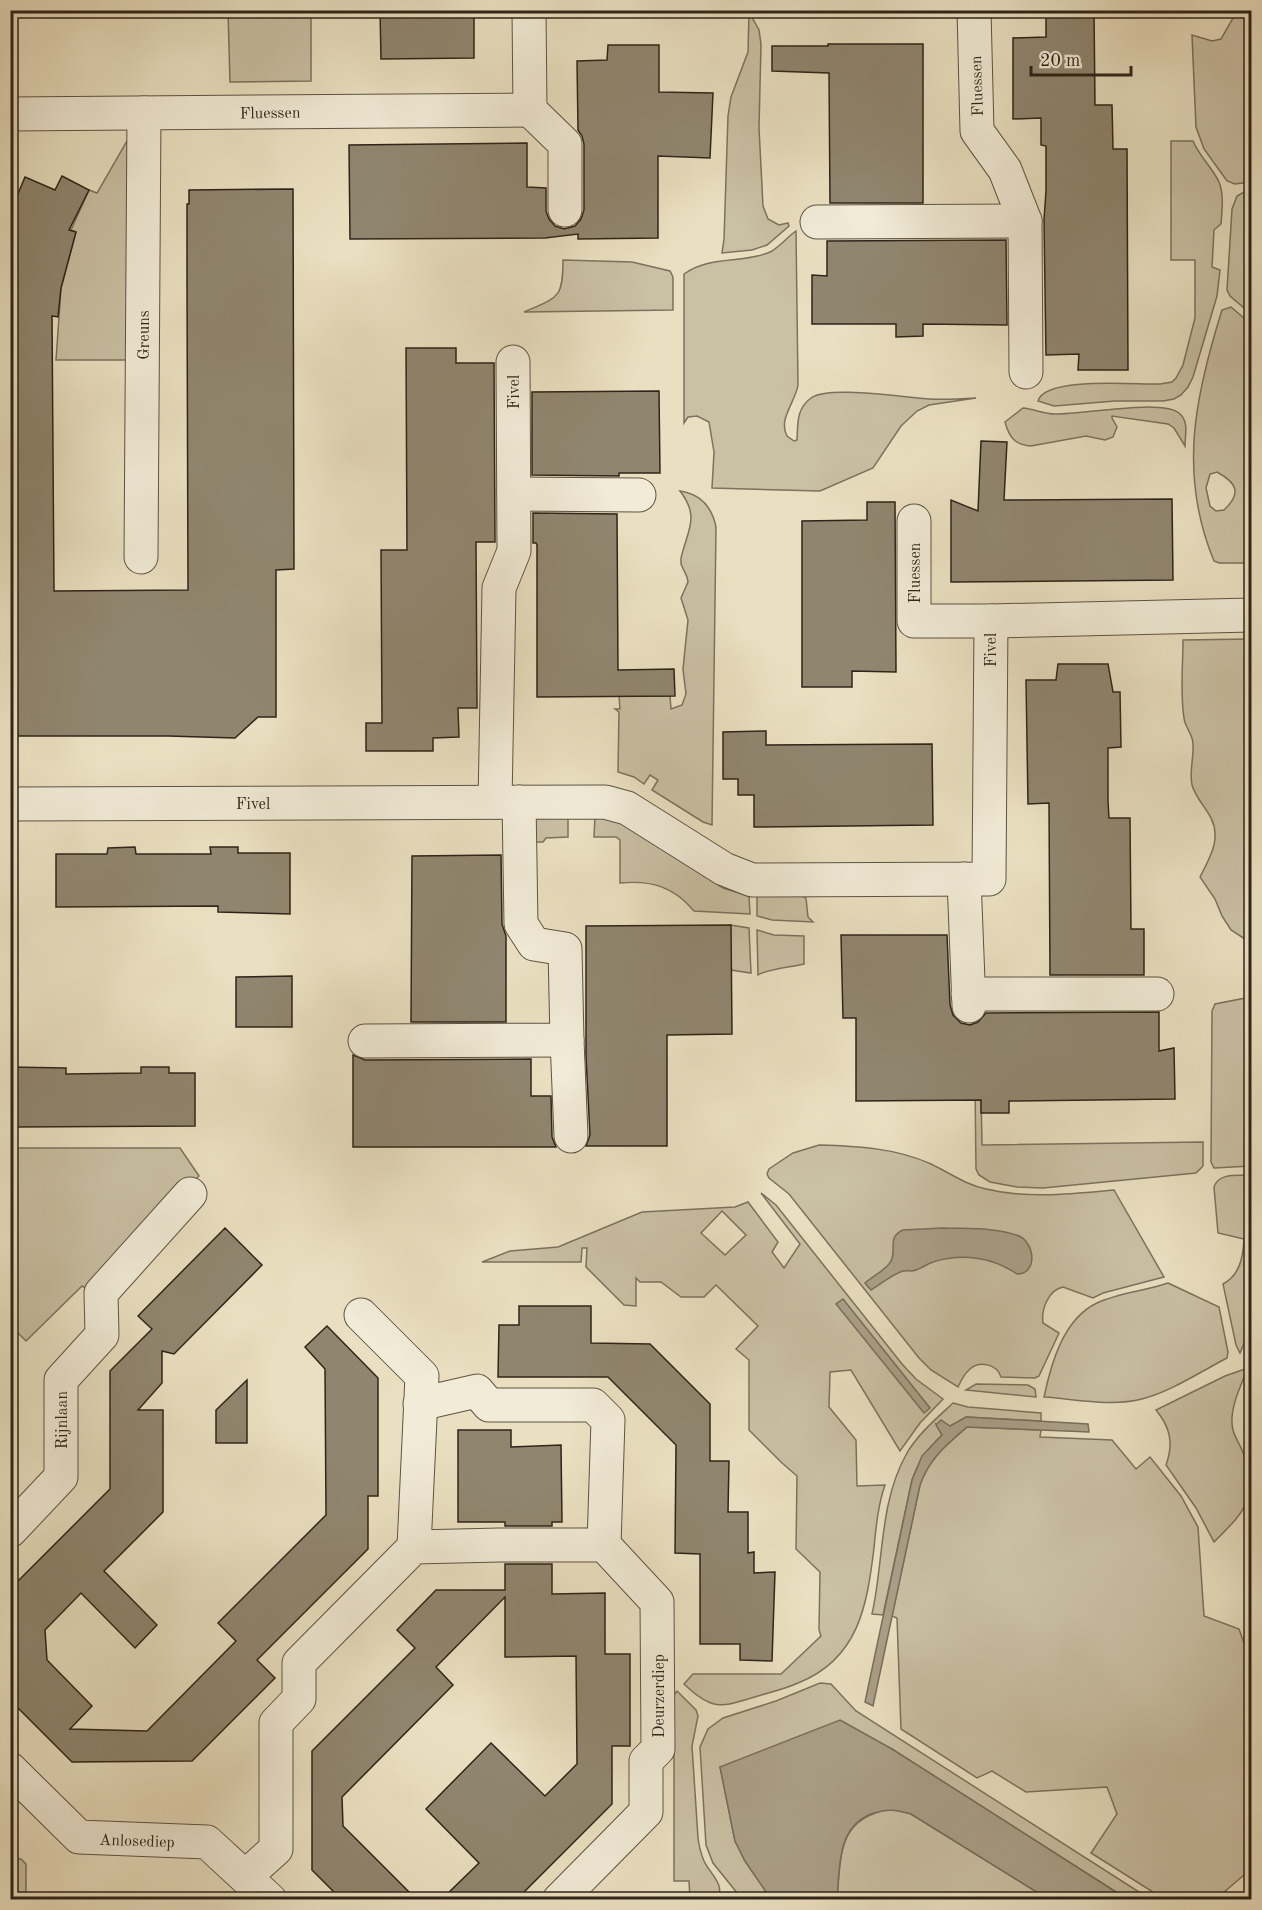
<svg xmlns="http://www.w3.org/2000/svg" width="1262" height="1910" viewBox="0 0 1262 1910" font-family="'Old Standard TT',serif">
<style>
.green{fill:#cac0a4;stroke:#7c725e;stroke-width:1.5;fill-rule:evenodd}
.water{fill:#aaa088;stroke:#796e5c;stroke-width:1.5}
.building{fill:#908670;stroke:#2f2419;stroke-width:1.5}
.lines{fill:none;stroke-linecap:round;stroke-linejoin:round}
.minor-casing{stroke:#5e5343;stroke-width:35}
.minor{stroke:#f1ebd7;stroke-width:33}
.labels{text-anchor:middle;stroke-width:6;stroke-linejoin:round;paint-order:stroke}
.street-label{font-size:16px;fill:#2f2419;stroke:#f1ebd7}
</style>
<rect width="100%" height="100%" fill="#eae0c1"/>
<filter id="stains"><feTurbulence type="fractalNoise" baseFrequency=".00333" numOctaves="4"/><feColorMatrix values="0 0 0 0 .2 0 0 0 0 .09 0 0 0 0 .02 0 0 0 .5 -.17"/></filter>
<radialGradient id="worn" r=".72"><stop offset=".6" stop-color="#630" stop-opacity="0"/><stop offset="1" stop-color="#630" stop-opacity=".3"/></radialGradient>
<g class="green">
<polygon points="228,11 311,11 311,81 230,82"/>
<polygon points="1237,11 1252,11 1251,182 1235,184 1227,181 1204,149 1196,127 1192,35 1212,41 1221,39"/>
<polygon points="749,12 759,30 761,44 759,128 763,206 768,219 779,225 788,223 789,226 767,245 752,250 722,253 724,239 728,116 731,97 748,52"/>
<polygon points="127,141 129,141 130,360 56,360 61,288 76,232 71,230 89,190 97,193"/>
<path d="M 1171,141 L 1193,141 C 1199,156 1212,167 1219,182 C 1224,194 1222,211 1221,224 L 1214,230 L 1212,267 L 1220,270 L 1217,296 L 1193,377 L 1188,387 L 1181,395 L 1174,399 L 1163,401 L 1115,401 L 1054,406 L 1038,401 C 1045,376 1137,385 1160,384 L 1172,382 L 1176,378 L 1183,365 L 1195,318 L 1195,260 L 1171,260 Z"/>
<polygon points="1251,188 1252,188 1251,314 1230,296 1227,290 1232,209 1237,196"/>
<path d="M 796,231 L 798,385 C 795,403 778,419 787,436 L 794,441 L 797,440 C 798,424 796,409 811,398 C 829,385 905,398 930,399 C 945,400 961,399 976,398 L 929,405 L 917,411 L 901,426 L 873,468 L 820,491 L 712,488 L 714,452 L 709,422 L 697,416 L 688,417 L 684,423 L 684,274 C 710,255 742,264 770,252 C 780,247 787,237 796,231 Z"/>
<path d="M 563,260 L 632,262 L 670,271 L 673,277 L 673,310 L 524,312 C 558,297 563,299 563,260 Z"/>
<path d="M 1231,307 L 1251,324 L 1251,563 L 1219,563 L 1214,561 C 1178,474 1195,396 1222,310 ZM 1217,472 C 1237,483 1242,493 1224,510 L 1216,511 L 1210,506 L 1206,488 L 1210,474 Z"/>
<path d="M 1023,408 C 1034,409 1044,414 1055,414 C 1079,415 1164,398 1180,414 C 1189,422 1185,435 1185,446 L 1174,428 L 1168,424 L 1112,416 L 1112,418 L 1117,427 L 1113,437 L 1105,440 L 1086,436 L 1031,446 C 1015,445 1009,437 1005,422 Z"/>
<path d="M 680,491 C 700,494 712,507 716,527 L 712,825 L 703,822 L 652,790 L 658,780 L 650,775 L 644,784 L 634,777 L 618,772 L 619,712 L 615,709 L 620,709 L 619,696 L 670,696 L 671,709 L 682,705 L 686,694 L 683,669 L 688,620 L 681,598 L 688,582 L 687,577 L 681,564 L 681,558 C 688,529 700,517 680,491 Z"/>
<path d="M 1251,639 L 1252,639 L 1251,943 L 1231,930 L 1222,916 L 1215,899 L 1200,877 C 1206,865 1216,848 1215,834 C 1215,814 1197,803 1192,785 C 1189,771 1194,758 1193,744 C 1193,734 1185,728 1184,718 C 1180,693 1183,665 1183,640 Z"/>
<path d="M 595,816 L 614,818 L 723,888 L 749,896 L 750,914 L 694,911 C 674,887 652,880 620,883 L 620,840 L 616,837 L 594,837 Z"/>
<polygon points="533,817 568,818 568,837 546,838 543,842 532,842"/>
<polygon points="757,896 802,896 806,898 808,917 813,922 772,920 757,916"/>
<polygon points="730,925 749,928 751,973 731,970"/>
<path d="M 757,930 L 774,935 L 804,936 L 804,964 C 792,967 767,969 758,975 Z"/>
<polygon points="1251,997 1251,1166 1214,1168 1211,1162 1212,1011 1215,1004"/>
<polygon points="975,1084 981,1090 982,1145 1203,1142 1203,1166 1196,1173 1043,1188 1017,1187 990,1182 979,1175 976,1169"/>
<path d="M 819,1145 C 857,1146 896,1148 931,1164 C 950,1173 966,1185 986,1189 C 1028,1199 1071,1194 1114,1190 L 1164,1277 L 1103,1293 L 1093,1298 L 1063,1287 C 1048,1290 1041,1310 1043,1323 L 1059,1333 L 1039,1376 L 1035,1378 L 1001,1377 C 997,1364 979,1360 969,1370 C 964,1374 961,1381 958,1387 L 931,1370 L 919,1358 L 789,1194 L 769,1178 L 767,1174 L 769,1169 L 793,1153 Z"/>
<polygon points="10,1148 180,1148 199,1176 87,1289 82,1286 26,1341 11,1326"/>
<path d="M 1251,1175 L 1251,1327 L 1240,1353 L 1236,1345 L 1223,1284 C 1240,1275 1243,1257 1244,1239 L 1218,1233 L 1214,1187 C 1219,1172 1238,1176 1251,1175 Z"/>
<path d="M 761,1193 L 776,1205 L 902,1364 L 916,1379 L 943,1399 L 920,1423 L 900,1451 L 851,1370 L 830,1372 L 829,1407 L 856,1440 L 857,1486 L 885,1485 C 878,1505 876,1527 874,1548 C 867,1605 859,1659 798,1683 C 785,1689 771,1692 758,1696 C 722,1707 713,1712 684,1684 L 693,1674 L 781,1674 L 821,1636 L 819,1630 L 820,1572 L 796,1549 L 797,1476 L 782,1463 L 749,1430 L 749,1360 L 736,1349 L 758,1326 L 716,1285 L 704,1297 L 681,1297 L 661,1282 L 640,1282 L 636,1278 L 636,1306 L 624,1305 L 586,1267 L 587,1248 L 582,1248 L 581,1262 L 482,1262 L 510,1251 L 558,1247 L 642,1212 L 735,1207 L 748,1202 L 778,1242 L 772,1252 L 784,1268 L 800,1244 ZM 722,1211 L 746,1235 L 725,1255 L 701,1233 Z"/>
<path d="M 1168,1283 L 1219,1307 L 1228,1352 L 1227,1358 C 1200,1372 1172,1391 1142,1399 C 1111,1407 1075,1399 1044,1397 C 1051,1364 1063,1319 1097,1303 C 1118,1293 1145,1291 1168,1283 Z"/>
<path d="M 1248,1368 C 1241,1385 1228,1411 1233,1430 C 1235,1438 1241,1446 1244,1455 C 1260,1498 1243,1513 1214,1542 L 1196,1508 L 1166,1465 C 1174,1443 1170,1427 1156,1410 L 1225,1376 Z"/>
<polygon points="976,1384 1028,1385 1035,1389 1036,1397 966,1390"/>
<path d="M 953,1403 L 968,1407 L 1041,1413 L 1041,1421 L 966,1417 L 950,1427 L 936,1424 L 943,1434 C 928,1448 918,1462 912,1480 L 883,1615 L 872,1614 C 884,1561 879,1502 907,1453 C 918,1434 937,1418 953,1403 Z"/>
<path d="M 967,1427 L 1041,1430 L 1040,1437 L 1112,1440 L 1136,1469 L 1150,1457 L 1181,1496 L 1198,1527 L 1204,1616 L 1239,1629 L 1251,1663 L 1251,1869 L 1216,1899 L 1164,1899 L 1091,1853 L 1117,1814 L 1107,1787 L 1026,1792 L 992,1771 L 977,1778 L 901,1729 L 897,1618 L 892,1616 L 920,1485 C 930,1457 946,1445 967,1427 Z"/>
<polygon points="820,1683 831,1684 856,1711 1150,1899 1127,1899 892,1749 720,1767 735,1841 745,1861 771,1899 742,1899 713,1863 706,1845 700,1747 708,1729 723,1718 776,1701"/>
<path d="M 677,1691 L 696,1710 L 698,1716 L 692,1746 L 698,1838 C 699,1846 701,1854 704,1861 C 710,1874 726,1885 717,1899 L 690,1899 L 689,1881 L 674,1881 L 674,1695 Z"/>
<path d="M 891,1809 L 911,1814 L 1048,1899 L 837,1900 C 841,1855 837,1818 891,1809 Z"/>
<polygon points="14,1859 21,1859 26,1864 26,1899 14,1899"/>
</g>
<g class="water">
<path d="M 943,1228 C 967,1229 996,1227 1019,1236 C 1035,1243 1038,1274 1017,1274 C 992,1257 962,1253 933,1262 C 927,1264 922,1268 916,1270 C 912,1272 908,1270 903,1271 C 891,1275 881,1284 871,1290 L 865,1283 C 872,1277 882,1272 889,1264 C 899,1252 885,1238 903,1230 Z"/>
<polygon points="843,1299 930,1408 924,1413 836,1304"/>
<path d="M 966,1417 L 1088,1424 L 1089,1432 L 967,1427 C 947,1444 929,1459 920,1485 L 873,1706 L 865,1702 L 912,1480 L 922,1456 L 942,1435 L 936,1425 L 941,1420 L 950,1426 Z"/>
<path d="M 840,1720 L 892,1749 L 1127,1899 L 1048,1899 L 911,1814 C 896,1809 885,1809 871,1814 C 836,1828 840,1869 837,1899 L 771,1899 L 745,1861 L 735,1841 L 720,1767 Z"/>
</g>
<g class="building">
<polygon points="380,10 474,10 474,58 381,59"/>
<polygon points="1046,10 1094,10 1095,105 1112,105 1113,149 1127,149 1128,370 1078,370 1079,354 1046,355 1044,220 1046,191 1046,146 1041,145 1041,118 1013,119 1013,38 1046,37"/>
<polygon points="828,44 923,44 923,203 830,203 829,73 772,71 772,46 828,46"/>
<polygon points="608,45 659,45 659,92 713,93 710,158 658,156 658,238 578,239 578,234 545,238 350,239 349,145 527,143 527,187 546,188 546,211 549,219 555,226 564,229 575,226 581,219 584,210 584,144 582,136 578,130 577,61 607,60"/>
<polygon points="62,176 89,190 69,230 76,232 61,288 58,317 52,316 54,591 188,590 187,280 187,204 189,204 189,190 293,189 294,569 276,570 276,717 258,717 235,738 168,736 10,736 10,687 15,687 14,546 10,546 10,213 25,177 55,190"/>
<polygon points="1006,240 1007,325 923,324 923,336 896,337 896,324 812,324 812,275 827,276 827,241"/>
<polygon points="406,348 456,348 456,363 494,363 495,542 476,542 477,708 458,708 459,737 433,738 433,751 366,751 366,723 382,723 381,550 407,550"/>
<polygon points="659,391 660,473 619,473 619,476 532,475 532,392"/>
<polygon points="981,441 1007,442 1004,500 1172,499 1173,580 951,582 951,500 978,511"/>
<polygon points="867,502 895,502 896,672 852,671 852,687 802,687 802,521 867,520"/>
<polygon points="533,513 617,514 618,670 674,669 675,696 537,697 537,545 536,543 533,543"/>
<polygon points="1058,664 1108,664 1113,692 1120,692 1121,747 1108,748 1108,801 1109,818 1130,818 1131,929 1144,929 1144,975 1050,975 1049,803 1028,804 1026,680 1056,680"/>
<polygon points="766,731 766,745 932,744 933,825 754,827 754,795 738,795 738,779 723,779 723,732"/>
<polygon points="135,847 136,854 211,854 210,847 238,847 238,853 290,853 290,914 218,912 218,906 56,907 56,854 107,854 108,848"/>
<polygon points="501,855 502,924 506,936 506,1022 411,1022 412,856"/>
<polygon points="731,925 732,1034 667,1035 667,1146 586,1146 590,1135 586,1057 586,926"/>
<polygon points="841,935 947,935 950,1005 953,1015 961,1023 970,1025 978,1022 986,1013 1159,1012 1159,1051 1174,1048 1175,1099 1009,1101 1009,1113 981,1113 981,1100 856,1101 856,1018 843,1018"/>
<polygon points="292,976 292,1027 236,1027 236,977"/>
<polygon points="353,1055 365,1060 531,1059 531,1096 551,1096 552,1137 556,1147 353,1147"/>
<polygon points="10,1067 66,1068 66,1074 141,1073 141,1067 169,1067 169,1073 195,1073 195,1126 13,1127 13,1121 10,1121"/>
<polygon points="225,1228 262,1265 174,1354 162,1351 162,1383 138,1410 163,1410 163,1512 104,1571 157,1625 135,1648 81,1593 45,1630 47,1660 92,1706 70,1729 147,1731 236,1641 218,1623 326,1515 325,1369 305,1347 327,1326 378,1378 378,1496 368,1496 368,1549 257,1660 275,1678 192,1761 72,1762 14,1704 15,1584 110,1489 110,1371 152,1329 138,1316"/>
<polygon points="519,1306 591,1306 591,1343 650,1344 710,1404 710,1461 729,1461 728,1512 748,1512 748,1553 754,1552 754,1573 775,1572 772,1661 740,1660 740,1644 700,1644 700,1554 675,1553 676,1445 608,1377 498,1377 499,1325 519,1325"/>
<polygon points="247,1380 247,1443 216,1443 216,1410"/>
<polygon points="458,1430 511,1430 511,1447 561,1445 562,1522 552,1522 552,1526 505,1526 505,1522 458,1522"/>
<polygon points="505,1564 552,1564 552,1594 605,1593 605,1654 630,1654 630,1746 612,1746 612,1804 517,1899 442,1899 479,1863 426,1809 491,1743 545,1796 577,1764 576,1656 505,1657 505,1597 436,1667 453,1685 342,1797 343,1826 416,1899 341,1899 312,1870 312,1751 415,1648 397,1630 436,1590 505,1590"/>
</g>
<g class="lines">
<defs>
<g id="minor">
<polyline points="529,10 530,110 565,144 565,210"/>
<polyline points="974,10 977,131 1005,170 1025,221 1026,372"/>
<polyline points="10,114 530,110"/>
<polyline points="817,222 1025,221"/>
<polyline points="514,494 639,495"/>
<polyline points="914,521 914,621 991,621"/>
<polyline points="141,557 144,113"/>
<polyline points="495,802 499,588 514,551 513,362"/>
<polyline points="10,804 605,802 627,808 724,869 752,880 989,879 991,621 1252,615"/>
<polyline points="964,879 969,1006"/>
<polyline points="968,994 1157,994"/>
<polyline points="567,1040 571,1136"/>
<polyline points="365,1041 567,1040 565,949 534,944 521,924 519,802"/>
<polyline points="361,1315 422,1376 414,1547"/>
<polyline points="420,1404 477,1391 489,1405 593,1405 608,1420 604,1545"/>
<polyline points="10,1531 61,1477 61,1380 102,1335 101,1293 190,1194"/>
<polyline points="10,1769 79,1837 207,1842 270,1900"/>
<polyline points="246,1876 276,1849 276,1723 299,1699 299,1663 414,1547 500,1545 604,1545 657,1602 658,1749 646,1761 646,1812 559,1900"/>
</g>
</defs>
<use href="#minor" class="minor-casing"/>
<use href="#minor" class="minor"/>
</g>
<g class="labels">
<g class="street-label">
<text transform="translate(976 86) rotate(-92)" y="6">Fluessen</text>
<text transform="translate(270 112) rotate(-1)" y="6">Fluessen</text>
<text transform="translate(143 335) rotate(-90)" y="6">Greuns</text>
<text transform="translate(513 392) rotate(-90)" y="6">Fivel</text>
<text transform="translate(914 573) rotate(-90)" y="6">Fluessen</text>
<text transform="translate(990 650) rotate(-90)" y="6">Fivel</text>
<text x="253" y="809">Fivel</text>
<text transform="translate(61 1420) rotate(-90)" y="6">Rijnlaan</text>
<text transform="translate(658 1696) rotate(-90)" y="6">Deurzerdiep</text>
<text transform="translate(137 1840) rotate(2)" y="6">Anlosediep</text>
</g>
</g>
<rect width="1262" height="1910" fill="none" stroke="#eae0c1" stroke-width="36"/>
<rect x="12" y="12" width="1238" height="1886" fill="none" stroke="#2f2419" stroke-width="3"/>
<rect x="18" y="18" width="1226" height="1874" fill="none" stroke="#2f2419" stroke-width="1.5"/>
<path d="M1031 66v9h100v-9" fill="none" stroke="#2f2419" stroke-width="3"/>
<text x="1040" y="66" font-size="18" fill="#2f2419" stroke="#f1ebd7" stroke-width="4.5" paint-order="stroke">20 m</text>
<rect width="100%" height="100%" filter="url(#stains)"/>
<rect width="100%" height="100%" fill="url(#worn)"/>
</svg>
